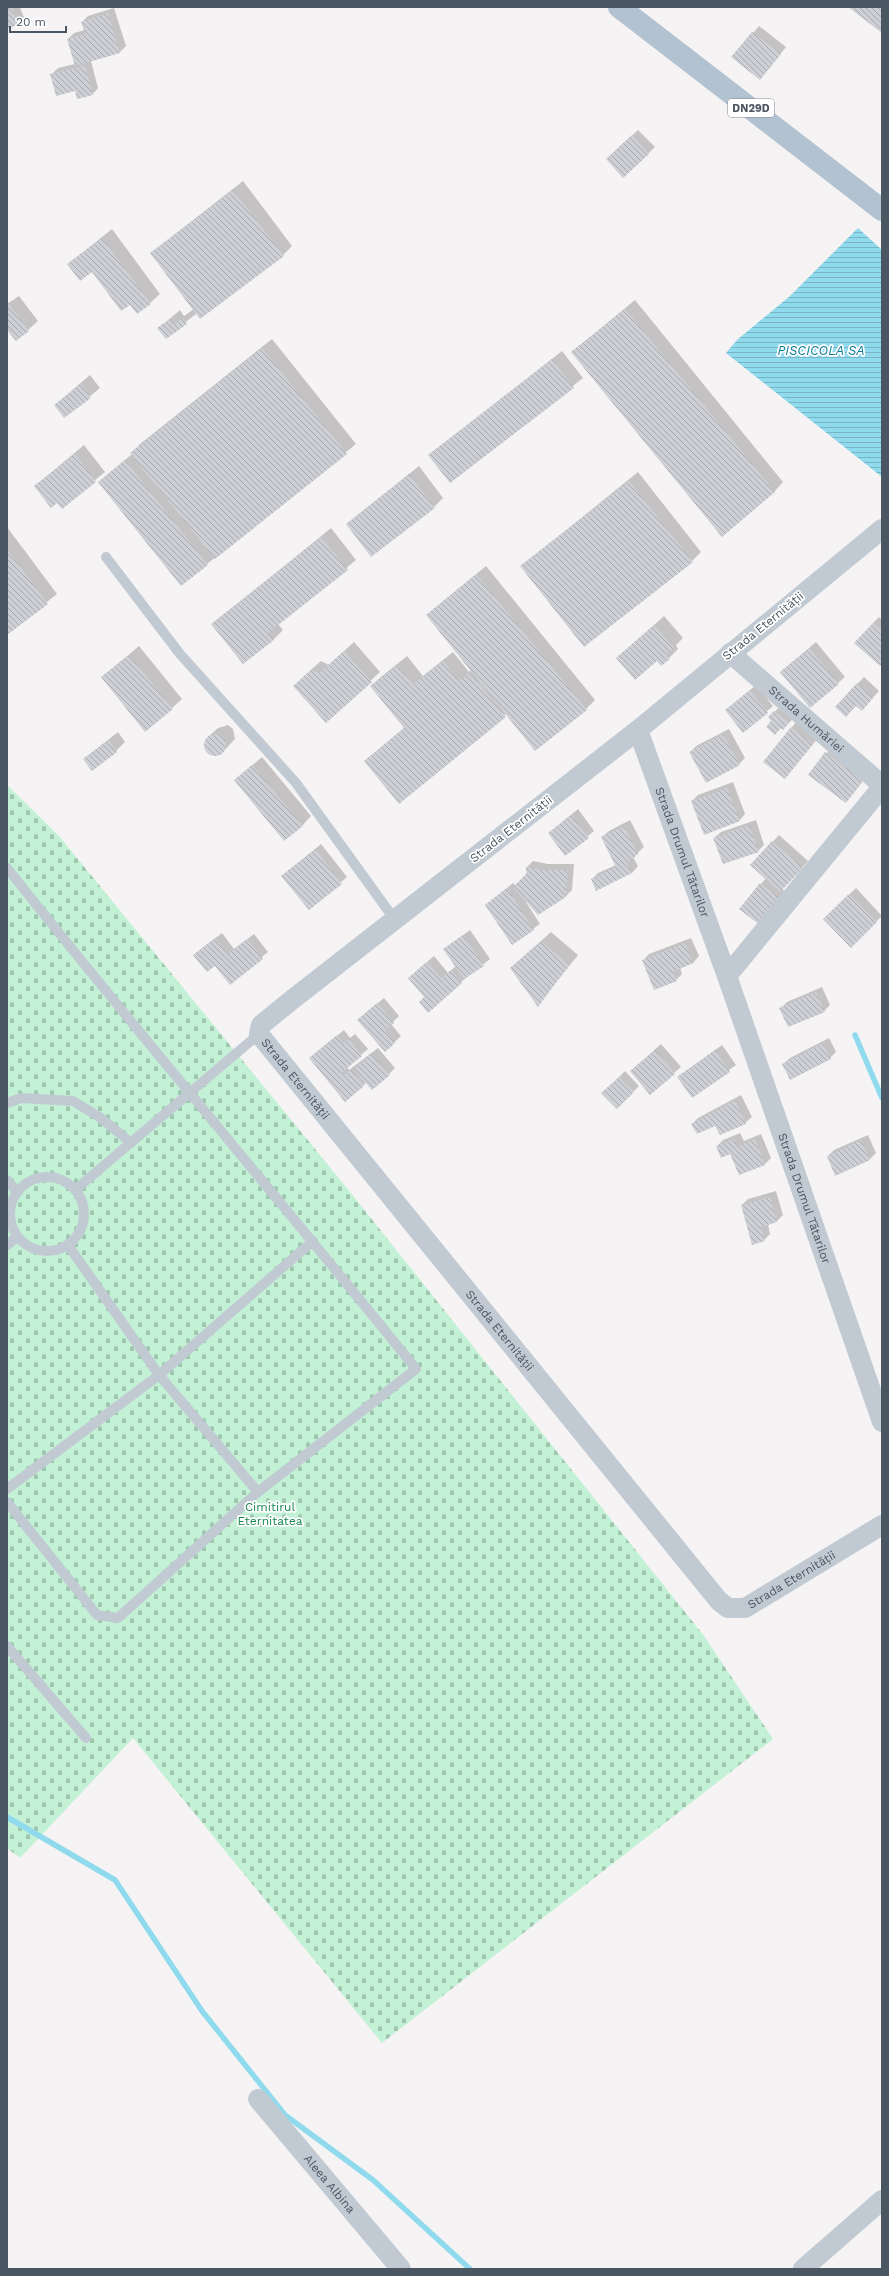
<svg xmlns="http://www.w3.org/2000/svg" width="889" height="2276" viewBox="0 0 889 2276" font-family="'Work Sans',sans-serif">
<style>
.cemetery{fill:url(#cemetery-stones)}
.water{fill:url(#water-rules)}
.shadow{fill:#0003}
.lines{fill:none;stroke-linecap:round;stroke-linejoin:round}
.stream{stroke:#90daee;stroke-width:5.5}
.building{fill:url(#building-back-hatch)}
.service{stroke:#c1cad2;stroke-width:10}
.minor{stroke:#c1cad2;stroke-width:20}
.primary{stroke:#b3c2d1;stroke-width:22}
.labels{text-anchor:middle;stroke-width:3.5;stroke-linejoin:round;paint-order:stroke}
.shield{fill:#fff;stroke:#808990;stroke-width:1}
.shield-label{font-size:11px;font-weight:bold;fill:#4a5661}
.street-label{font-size:12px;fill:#4a5661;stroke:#fff}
.park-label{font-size:12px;fill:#17864f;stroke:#fff}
.water-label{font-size:13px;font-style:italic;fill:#0c7c9b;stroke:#fff}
</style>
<defs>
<pattern id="cemetery-stones" width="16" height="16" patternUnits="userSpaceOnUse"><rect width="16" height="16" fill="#c3f1d5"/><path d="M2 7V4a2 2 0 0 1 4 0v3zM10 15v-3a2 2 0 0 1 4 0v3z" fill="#a0c6b0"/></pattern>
<pattern id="water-rules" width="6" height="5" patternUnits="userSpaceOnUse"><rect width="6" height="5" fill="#90daee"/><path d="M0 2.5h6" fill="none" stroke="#78b4c4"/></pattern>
<pattern id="building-back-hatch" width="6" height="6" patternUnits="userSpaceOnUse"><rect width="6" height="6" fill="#cdcfd5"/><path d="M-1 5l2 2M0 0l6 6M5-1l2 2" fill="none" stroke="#a8abb0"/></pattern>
</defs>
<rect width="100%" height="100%" fill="#f5f3f3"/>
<polygon class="cemetery" points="7,785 59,836 346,1187 704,1636 773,1739 382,2043 133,1738 20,1858 7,1848"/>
<polygon class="water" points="858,228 882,250 882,477 726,353 737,340 790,296"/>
<g class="shadow">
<polygon points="7,7 20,7 24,18 18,24 7,28"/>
<polygon points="114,8 126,46 120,52 91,61 98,88 92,95 76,90 51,75 58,68 75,64 68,39 74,33 85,30 82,22 88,16"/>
<polygon points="759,26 786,47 760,79 733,57"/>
<polygon points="638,130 655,147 624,177 613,153"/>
<polygon points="243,181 292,246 283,255 197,313 166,338 159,328 180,310 184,316 194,309 151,253"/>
<polygon points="112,229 160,294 150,303 130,303 93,270 68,264"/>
<polygon points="19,296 38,321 28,330 7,328 7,304"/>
<polygon points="635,300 783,482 774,492 572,352"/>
<polygon points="272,339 356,444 181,585 99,482 132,454 140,444"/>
<polygon points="562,351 583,378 451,482 430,455"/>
<polygon points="90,375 100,388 64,417 55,405"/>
<polygon points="84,445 105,472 62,507 58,501 35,486"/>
<polygon points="419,466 443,498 434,507 347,524"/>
<polygon points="638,472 701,552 692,561 522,566"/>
<polygon points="7,527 57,594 7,634"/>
<polygon points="331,528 356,560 278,624 283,630 273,640 213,624"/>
<polygon points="486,566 595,700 586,709 507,714 366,761 405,727 372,686 381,677 407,656 423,676 453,652 469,672 471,670 427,615"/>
<polygon points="664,616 683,638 676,645 678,649 669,658 662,664 657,660 617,658"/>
<polygon points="879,617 882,620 882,662 873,623"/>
<polygon points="354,642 380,672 326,722 303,677 321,661 329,665"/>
<polygon points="816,642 845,677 810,707 781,672"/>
<polygon points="139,646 182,699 172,708 102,677"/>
<polygon points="864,677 879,691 868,703 836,707"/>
<polygon points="756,685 773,706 744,731 726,710"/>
<polygon points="781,705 795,717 783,729 772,721 770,717"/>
<polygon points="797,721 818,738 785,778 764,762"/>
<polygon points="228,725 233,729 235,739 221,754 214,755 208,753 205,747 208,737 218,728"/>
<polygon points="729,729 745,758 739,764 690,753 696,746"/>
<polygon points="118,732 125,742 116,751 84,759"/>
<polygon points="832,747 868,774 846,802 809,775"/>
<polygon points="262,757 311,816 302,826 235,780"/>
<polygon points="733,782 745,814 739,821 692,801 698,795"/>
<polygon points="578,809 594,831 565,855 549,833"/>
<polygon points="630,820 644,847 633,857 638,866 632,873 592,879 598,873 616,865 602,837 609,831"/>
<polygon points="756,820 764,845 758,851 714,838 721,832"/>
<polygon points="779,835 808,861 782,889 787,893 767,919 740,909 766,878 751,865"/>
<polygon points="321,844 347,877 309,909 283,876"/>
<polygon points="533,861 548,864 574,864 572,890 565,897 526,902 540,924 512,943 486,905 513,883 516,886 528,874 527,867"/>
<polygon points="856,888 882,916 851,946 824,919"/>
<polygon points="470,930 490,959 461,982 425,996 415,972 434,956 448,973 456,966 444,949"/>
<polygon points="551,932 578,955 538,1005 521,959"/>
<polygon points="222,933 234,949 254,934 268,952 230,983 201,949"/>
<polygon points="691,938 699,956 693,963 680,968 682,974 676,980 643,961 649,954"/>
<polygon points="822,987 830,1005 824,1011 781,1008 787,1002"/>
<polygon points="384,998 399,1016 391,1024 401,1036 385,1051 365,1014"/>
<polygon points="344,1030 350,1038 355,1034 368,1049 347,1067 349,1070 378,1048 395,1068 389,1074 367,1082 345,1100 311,1058"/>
<polygon points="829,1038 836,1052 830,1058 783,1064 790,1058"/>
<polygon points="661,1044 681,1067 650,1094 631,1071"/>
<polygon points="722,1045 736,1065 692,1097 678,1077"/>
<polygon points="625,1071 639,1086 617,1108 603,1093"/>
<polygon points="741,1095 752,1117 745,1123 692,1124 698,1118"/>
<polygon points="740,1133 744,1141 761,1134 771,1158 765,1164 740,1174 731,1153 717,1146 723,1140"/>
<polygon points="868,1135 876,1153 870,1159 836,1174 828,1156 834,1150"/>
<polygon points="776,1191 783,1215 777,1221 768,1224 770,1234 764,1240 742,1205 748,1199"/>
</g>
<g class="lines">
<g class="stream">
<polyline points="855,1035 882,1098"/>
<polyline points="7,1817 115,1880 202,2011 285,2115 373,2180 470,2269"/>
</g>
</g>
<g class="building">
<polygon points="7,7 12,7 18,25 7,29"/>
<polygon points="848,7 882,7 882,33"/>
<polygon points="108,13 120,53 75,66 67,39 85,34 81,22"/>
<polygon points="752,32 781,54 760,80 731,57"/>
<polygon points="85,65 93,95 77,99 75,91 56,96 50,74"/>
<polygon points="632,135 649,154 623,178 606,159"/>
<polygon points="233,190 284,256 200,319 150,253"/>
<polygon points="102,238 151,304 137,314 130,305 121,311 92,272 80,281 67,264"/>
<polygon points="9,304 29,331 16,341 7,330 7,306"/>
<polygon points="625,309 775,492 722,537 571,352"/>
<polygon points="183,318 187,324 166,339 157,328 170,319 175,324"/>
<polygon points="262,348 347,454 215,559 130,453"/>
<polygon points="552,359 574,388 450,483 428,455"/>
<polygon points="81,384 91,398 64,418 54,405"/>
<polygon points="75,454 96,482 62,509 57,503 51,508 34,486"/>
<polygon points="125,460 208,565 181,586 98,482"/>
<polygon points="409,474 435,508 371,557 346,524"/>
<polygon points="629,481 693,562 584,647 520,566"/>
<polygon points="321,537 348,570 268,633 274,640 243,664 211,624"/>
<polygon points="7,549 48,604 7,635"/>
<polygon points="476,574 587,710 535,751 426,615"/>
<polygon points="873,623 882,631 882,663 880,666 854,643"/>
<polygon points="654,625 674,648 666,655 670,659 661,666 657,661 635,680 616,658"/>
<polygon points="809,648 839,684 810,708 780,672"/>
<polygon points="344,651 372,682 326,723 293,686 311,670 319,673"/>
<polygon points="129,655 173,709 145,732 101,677"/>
<polygon points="443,661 459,681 470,672 506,717 399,804 364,761 404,728 370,686 397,665 413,684"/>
<polygon points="857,683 873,698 862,711 856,706 846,717 835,707"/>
<polygon points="750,690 768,713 743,733 725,710"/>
<polygon points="774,711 789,723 783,730 781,728 775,735 766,727 771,721 768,717"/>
<polygon points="791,727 813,744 785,779 763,762"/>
<circle cx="215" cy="745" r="11"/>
<polygon points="723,734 740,765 706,783 689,752"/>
<polygon points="108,740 117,752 92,771 83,759"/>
<polygon points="825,752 863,781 846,803 808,775"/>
<polygon points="252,765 303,826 284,841 234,780"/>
<polygon points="727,788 740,821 704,835 691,801"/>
<polygon points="571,815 589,838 565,856 548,833"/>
<polygon points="749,825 759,852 723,864 713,838"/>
<polygon points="624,826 638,854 627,863 632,873 596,891 591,879 616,867 601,837"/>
<polygon points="772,841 803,868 780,892 750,865"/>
<polygon points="315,849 342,884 309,910 281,876"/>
<polygon points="526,867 542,870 568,870 566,897 538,915 513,887 526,874"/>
<polygon points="760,883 782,900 761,926 739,909"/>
<polygon points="507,888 534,930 512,945 485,905"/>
<polygon points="849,894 877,922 851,948 823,919"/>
<polygon points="463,935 484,966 464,979 443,949"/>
<polygon points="215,938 228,954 247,939 263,959 230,985 215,966 207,972 193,955"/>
<polygon points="541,941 569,965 538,1007 510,968"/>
<polygon points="685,943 693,963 673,972 677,981 654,990 642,960"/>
<polygon points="427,962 441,978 451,970 462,983 428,1013 419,1002 424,997 408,978"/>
<polygon points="816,992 825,1012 788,1027 779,1008"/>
<polygon points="377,1003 394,1023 385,1031 395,1043 385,1052 357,1020"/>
<polygon points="337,1035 343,1043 349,1039 362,1056 341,1073 343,1076 351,1070 364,1086 345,1102 309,1058"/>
<polygon points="823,1043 831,1059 790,1080 782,1064"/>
<polygon points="655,1050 675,1074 650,1095 630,1071"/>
<polygon points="715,1050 730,1072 692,1098 677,1077"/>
<polygon points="371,1054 390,1075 372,1090 353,1069"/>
<polygon points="619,1077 634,1092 617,1109 601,1093"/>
<polygon points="735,1100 746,1124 720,1135 715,1126 697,1134 691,1124"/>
<polygon points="734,1138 737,1147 755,1139 765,1165 739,1175 730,1154 721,1158 716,1146"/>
<polygon points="861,1140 870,1160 835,1176 827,1156"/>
<polygon points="770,1197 777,1222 761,1227 765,1241 752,1245 741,1205"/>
</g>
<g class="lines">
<g class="service">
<polyline points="106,557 180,654 296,783 395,920"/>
<path d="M 7,868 C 141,1037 281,1201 416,1369 L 258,1492 L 118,1618 L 97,1615 L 7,1502"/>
<polyline points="7,1103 21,1098 73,1101 101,1118 131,1143"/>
<circle cx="47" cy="1214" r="37"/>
<polyline points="7,1180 17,1192"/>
<polyline points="75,1190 259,1034"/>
<polyline points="7,1245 17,1237"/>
<polyline points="68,1245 159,1375 258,1492"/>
<polyline points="7,1489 159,1375 313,1241"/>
<polyline points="7,1646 86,1738"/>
</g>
<g class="minor">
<path id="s1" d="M 882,529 L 638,730 L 293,999 L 261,1025 L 259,1034 L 719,1601 L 728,1608 L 745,1608 L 882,1525"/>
<path id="s2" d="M 730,653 L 882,785"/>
<path id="s3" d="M 638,730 L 727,976 L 882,1422"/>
<polyline points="727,976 882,787"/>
<path id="s4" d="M 258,2099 L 401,2269"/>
<polyline points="803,2269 882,2200"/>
</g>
<polyline class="primary" points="619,7 882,210"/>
</g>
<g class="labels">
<rect class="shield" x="728" y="99" width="46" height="18" rx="3"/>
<g class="shield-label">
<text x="751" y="112">DN29D</text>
</g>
<g class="street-label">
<text transform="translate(763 626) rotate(-39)" y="4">Strada Eternității</text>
<text dy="4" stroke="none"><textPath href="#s2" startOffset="101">Strada Humăriei</textPath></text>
<text transform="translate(511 829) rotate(-38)" y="4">Strada Eternității</text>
<text dy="4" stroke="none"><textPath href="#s3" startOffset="130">Strada Drumul Tătarilor</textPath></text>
<text dy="4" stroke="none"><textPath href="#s1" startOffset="862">Strada Eternității</textPath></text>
<text dy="4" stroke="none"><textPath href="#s3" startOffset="497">Strada Drumul Tătarilor</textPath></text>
<text dy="4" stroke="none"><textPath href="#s1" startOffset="1186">Strada Eternității</textPath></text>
<text dy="4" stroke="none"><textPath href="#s1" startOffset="1617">Strada Eternității</textPath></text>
<text dy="4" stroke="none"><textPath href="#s4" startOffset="111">Aleea Albina</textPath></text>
</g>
<g class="park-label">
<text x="270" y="1511">Cimitirul<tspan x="270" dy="14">Eternitatea</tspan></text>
</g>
<g class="water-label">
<text x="821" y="355">PISCICOLA SA</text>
</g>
</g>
<rect width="889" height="2276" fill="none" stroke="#4a5661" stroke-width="16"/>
<path d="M10 26v6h56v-6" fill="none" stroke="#4a5661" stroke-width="2"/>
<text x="16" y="26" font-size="12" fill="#4a5661" stroke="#ffffff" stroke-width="3" paint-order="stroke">20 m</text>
</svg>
